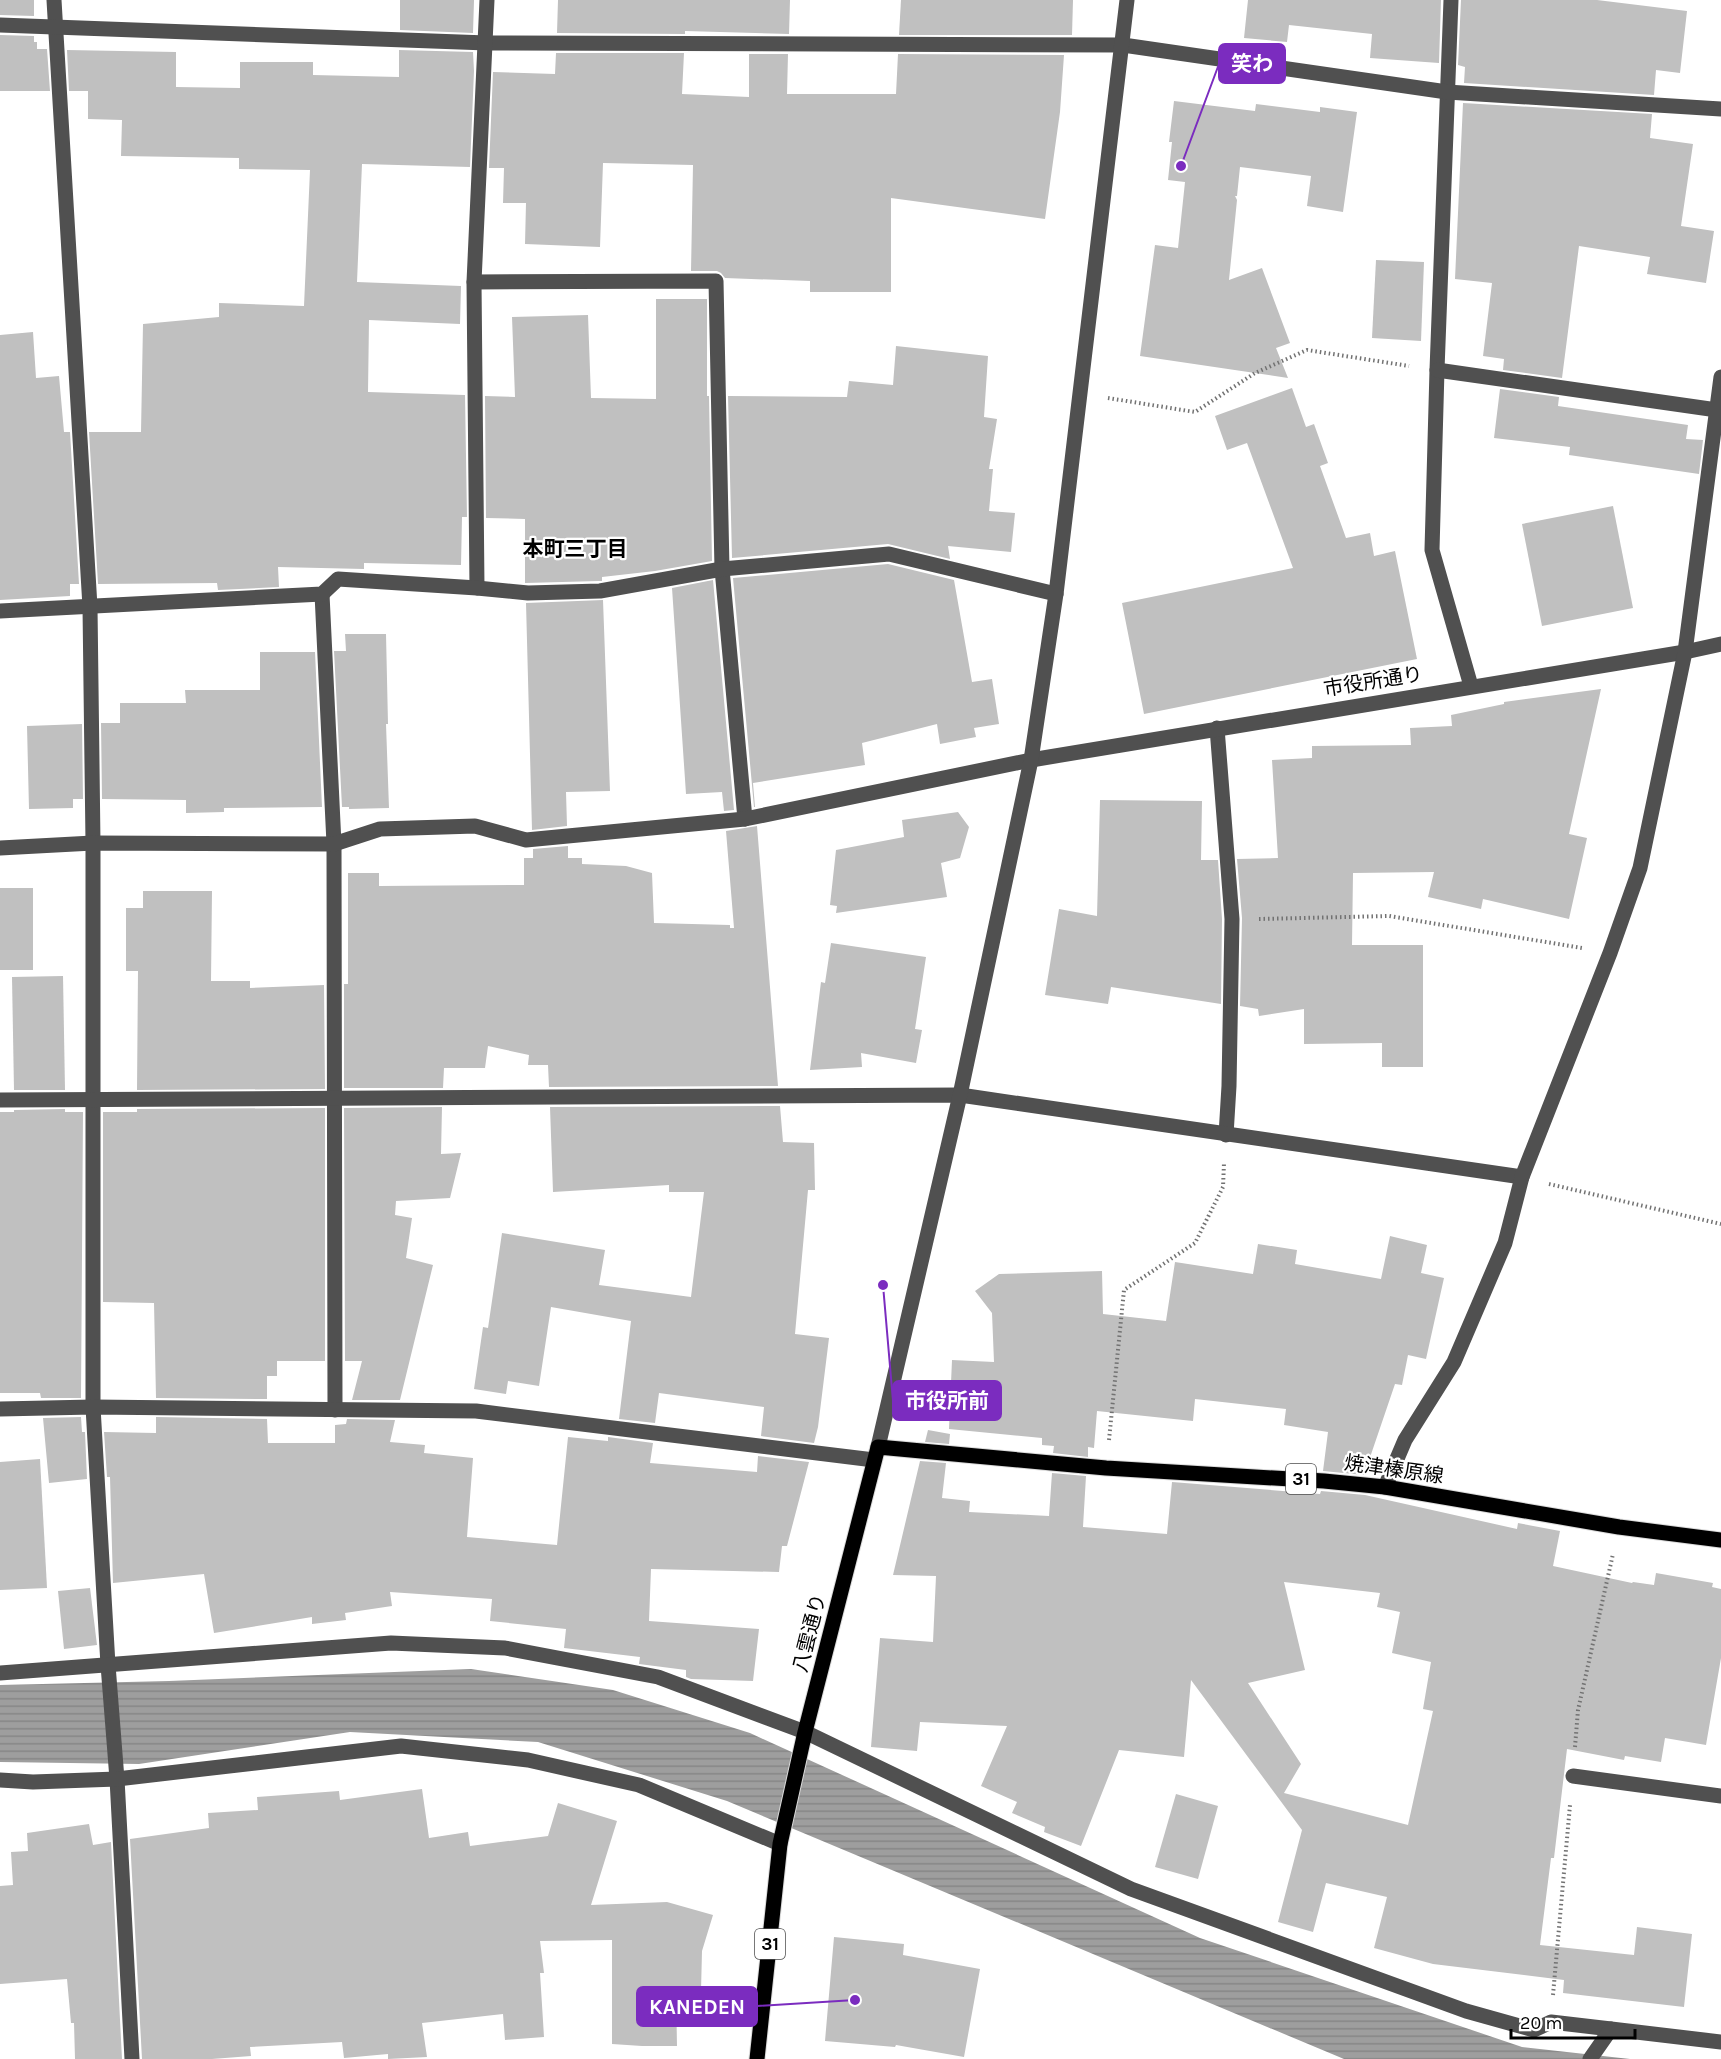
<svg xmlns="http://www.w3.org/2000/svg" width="1721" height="2059" viewBox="0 0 1721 2059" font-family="Karla,'Noto Sans JP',sans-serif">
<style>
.water{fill:url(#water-rules)}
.building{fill:#c0c0c0;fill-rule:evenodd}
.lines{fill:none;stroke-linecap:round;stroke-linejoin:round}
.major-casing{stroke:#dbdbdb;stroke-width:17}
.path{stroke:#727272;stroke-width:4;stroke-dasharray:1.5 3;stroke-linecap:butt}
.minor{stroke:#505050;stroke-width:15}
.major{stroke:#000;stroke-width:15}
.labels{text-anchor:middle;stroke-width:4.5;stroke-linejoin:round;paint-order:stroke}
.shield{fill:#fff;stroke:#4c4c4c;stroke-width:1.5}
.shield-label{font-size:18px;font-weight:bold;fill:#000}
.street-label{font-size:20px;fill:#000;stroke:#fff}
.neighbourhood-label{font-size:21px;font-weight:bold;fill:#000;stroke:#fff}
.leader{fill:none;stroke:#7b2cbf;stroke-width:2}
.callout-dot{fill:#7b2cbf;stroke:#fff;stroke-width:2}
.callout{fill:#7b2cbf;stroke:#7b2cbf;stroke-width:2}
.callout-label{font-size:21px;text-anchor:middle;font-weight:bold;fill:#fff}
</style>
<defs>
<pattern id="water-rules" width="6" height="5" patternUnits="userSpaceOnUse" patternTransform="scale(1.5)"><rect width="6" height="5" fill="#9e9e9e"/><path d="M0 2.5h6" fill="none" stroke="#868686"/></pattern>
</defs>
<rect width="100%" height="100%" fill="#fff"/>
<polygon class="water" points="471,1669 613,1690 750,1733 1200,1938 1522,2047 1630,2059 1344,2059 727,1801 538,1742 350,1732 139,1764 0,1762 0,1685 169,1681"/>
<g class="building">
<polygon points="0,0 34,0 34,16 0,15"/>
<polygon points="400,0 474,0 473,33 400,30"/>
<polygon points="558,0 790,0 789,34 685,31 685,34 557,33"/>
<polygon points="901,0 1073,0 1072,35 899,35"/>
<polygon points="1248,0 1441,0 1439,63 1370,58 1372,34 1289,25 1287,42 1244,38"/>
<polygon points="1461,0 1597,0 1687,11 1680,73 1656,70 1654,95 1464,83 1465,67 1458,65"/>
<polygon points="0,35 34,36 34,42 37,42 37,49 47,49 50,91 0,91"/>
<polygon points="67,50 176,52 176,87 240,88 240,62 313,62 313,75 399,77 399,50 473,52 474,71 470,167 362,164 357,282 461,286 460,324 369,320 368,392 465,395 467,517 462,517 461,565 364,563 364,569 278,567 279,587 218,590 217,583 98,584 89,432 141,432 143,324 219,317 219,303 304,306 310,170 239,169 239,158 121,156 122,120 88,119 88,91 69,91"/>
<polygon points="556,53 684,53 682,94 749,97 749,54 788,54 787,94 896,94 898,54 1064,55 1060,112 1045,219 891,198 891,292 810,292 810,281 725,278 721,273 717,271 691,271 693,165 603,163 600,247 525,244 526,203 503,203 504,168 489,168 493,72 555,74"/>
<polygon points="1174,101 1255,111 1256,104 1320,112 1320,107 1357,112 1343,212 1307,206 1311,176 1240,167 1237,196 1235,196 1237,200 1229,280 1262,268 1290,343 1276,348 1288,378 1140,356 1155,245 1178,248 1185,182 1168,180 1172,142 1169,142"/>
<polygon points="1463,103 1652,114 1650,138 1693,144 1681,226 1714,231 1706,283 1647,274 1650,257 1579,246 1562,378 1503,370 1504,359 1483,356 1492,283 1455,279"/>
<polygon points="1376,260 1424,262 1421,341 1372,338"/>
<polygon points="656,299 707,299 707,396 709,396 712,561 655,571 602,577 602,581 599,581 525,583 525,519 486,518 485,396 515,397 512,317 588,315 591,398 656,399"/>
<polygon points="33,332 36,378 59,376 64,432 70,432 79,584 70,584 70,596 0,600 0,335"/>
<polygon points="896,346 988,356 984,417 997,419 989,469 993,469 989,511 1015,513 1011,552 948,546 950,559 888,544 732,558 728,396 847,397 849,381 893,385"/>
<polygon points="1292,388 1306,427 1314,424 1328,463 1320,466 1346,538 1370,533 1374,556 1395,551 1417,659 1144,714 1122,603 1293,568 1247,443 1227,450 1215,416"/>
<polygon points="1500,389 1559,397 1558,406 1688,425 1686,439 1703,440 1699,474 1569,455 1570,447 1494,438"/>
<polygon points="1613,506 1633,608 1542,626 1522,524"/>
<polygon points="888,564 954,580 972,682 992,679 999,724 974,728 976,737 940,744 937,724 862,743 865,765 753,783 755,807 754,807 733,578"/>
<polygon points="713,580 734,810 724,811 722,792 686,794 672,588"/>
<polygon points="603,600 610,791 566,792 567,826 532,830 526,603"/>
<polygon points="345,634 386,634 388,724 386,724 389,808 349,809 349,807 342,807 334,651 346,651"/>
<polygon points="260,652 315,652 322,807 224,808 224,812 186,813 186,800 102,799 101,723 120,723 120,703 186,703 185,690 260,690"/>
<polygon points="1601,689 1569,834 1587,838 1569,919 1483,899 1481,909 1428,897 1434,872 1353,873 1352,945 1423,945 1423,1067 1382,1067 1382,1043 1304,1044 1304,1009 1259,1016 1258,1009 1240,1006 1242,918 1237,859 1278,858 1272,760 1312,758 1312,746 1411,745 1410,728 1452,726 1451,715 1504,704 1504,702"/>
<polygon points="82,724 83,799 73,799 73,808 29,809 27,726"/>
<polygon points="1100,800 1202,801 1201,860 1218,860 1222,919 1221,1004 1111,987 1108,1004 1045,995 1059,909 1097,916"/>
<polygon points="958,812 969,827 960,858 941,863 947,897 836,913 837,906 830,905 836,850 904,837 902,820"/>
<polygon points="757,826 778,1086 549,1087 548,1065 528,1065 529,1055 488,1046 485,1068 444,1068 443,1088 344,1088 344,984 348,984 348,873 379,873 379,886 524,885 524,858 533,858 533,849 568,846 568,858 582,858 582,864 626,866 652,873 654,923 730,925 730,928 734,928 726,831"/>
<rect x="0" y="888" width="33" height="82"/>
<polygon points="143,891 212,891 211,981 250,981 250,988 324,985 325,1089 137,1090 138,971 126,971 126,908 143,908"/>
<polygon points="831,943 926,957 915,1029 922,1030 916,1063 861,1053 862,1067 810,1070 821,982 825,983"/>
<polygon points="63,976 65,1090 14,1090 12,977"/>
<polygon points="780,1106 783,1142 814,1143 815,1190 808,1190 795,1334 829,1338 818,1427 814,1443 761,1436 764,1407 659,1393 655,1423 619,1419 631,1321 551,1307 539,1386 508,1381 506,1394 474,1389 483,1327 488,1328 502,1233 605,1250 599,1285 691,1297 704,1192 669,1192 669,1185 553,1192 550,1107"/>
<polygon points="442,1107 441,1154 461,1153 450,1198 396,1201 395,1215 412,1218 406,1258 433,1265 400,1400 352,1400 362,1361 345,1361 344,1108"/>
<polygon points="325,1108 325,1361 277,1361 277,1376 267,1376 267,1399 156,1398 154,1303 103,1302 103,1112 137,1112 137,1109"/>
<polygon points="65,1109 65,1112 83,1112 81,1398 41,1398 40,1393 0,1393 0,1112 14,1112 14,1110"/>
<polygon points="1390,1236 1427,1245 1421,1273 1444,1278 1426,1359 1408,1355 1402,1385 1395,1384 1364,1475 1323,1471 1328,1432 1284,1425 1286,1409 1195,1399 1193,1421 1097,1411 1094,1448 1088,1447 1088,1457 1053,1453 1054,1446 1042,1445 1042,1438 949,1429 952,1360 994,1362 992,1313 975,1291 999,1274 1102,1271 1103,1314 1166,1321 1175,1262 1253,1274 1258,1244 1297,1250 1295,1264 1381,1279"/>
<polygon points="81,1417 82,1432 85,1432 87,1479 49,1483 43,1418"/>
<polygon points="156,1417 267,1419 268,1443 335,1443 335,1425 346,1424 347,1419 395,1420 390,1442 425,1445 424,1453 473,1458 467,1537 557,1545 568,1437 608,1441 608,1437 653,1443 650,1463 757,1472 758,1456 809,1462 787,1546 782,1546 779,1572 651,1569 649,1621 759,1629 753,1681 691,1679 686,1677 686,1670 639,1664 640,1657 564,1648 566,1629 490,1621 492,1599 390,1592 392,1606 345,1613 346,1620 312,1624 312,1617 214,1633 204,1574 113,1583 110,1477 107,1477 104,1432 156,1433"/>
<polygon points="928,1430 950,1434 949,1444 925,1442"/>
<polygon points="40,1459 47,1588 0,1590 0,1462"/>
<path d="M 920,1461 L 946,1463 L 942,1498 L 970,1501 L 969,1512 L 1049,1516 L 1052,1473 L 1086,1476 L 1083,1527 L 1167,1534 L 1172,1482 L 1320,1494 L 1321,1491 L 1365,1495 L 1517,1529 L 1518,1523 L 1560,1531 L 1553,1566 L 1632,1583 L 1633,1582 L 1654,1585 L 1656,1573 L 1713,1583 L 1712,1587 L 1721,1589 L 1721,1658 L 1706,1745 L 1665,1738 L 1661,1762 L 1625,1756 L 1624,1760 L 1567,1749 L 1554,1858 L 1551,1858 L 1540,1945 L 1634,1955 L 1637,1927 L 1692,1934 L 1684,2007 L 1563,1993 L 1564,1980 L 1433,1964 L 1374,1948 L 1387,1897 L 1326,1883 L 1313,1932 L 1278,1922 L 1302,1830 L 1191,1680 L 1184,1757 L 1119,1750 L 1081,1846 L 1044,1832 L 1045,1827 L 1012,1813 L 1017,1802 L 981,1786 L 1007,1726 L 920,1722 L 917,1751 L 871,1747 L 880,1638 L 933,1642 L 936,1576 L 893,1575 ZM 1284,1582 L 1380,1593 L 1377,1607 L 1400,1612 L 1392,1653 L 1431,1662 L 1423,1709 L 1433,1711 L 1408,1825 L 1284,1793 L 1301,1764 L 1248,1683 L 1305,1670 Z"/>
<polygon points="90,1588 97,1645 64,1649 58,1591"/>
<polygon points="422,1789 429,1838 468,1832 470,1846 548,1836 558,1803 617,1821 591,1905 667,1902 713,1915 702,1951 701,1991 676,1991 677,2046 642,2046 612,2044 612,1940 540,1941 544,1973 540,1973 544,2037 505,2040 503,2014 422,2023 427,2057 388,2059 388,2054 344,2058 342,2042 250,2047 251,2056 212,2059 142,2059 130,1839 209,1828 208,1813 258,1810 257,1797 339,1791 340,1800"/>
<polygon points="1176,1794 1218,1806 1198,1879 1155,1867"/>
<polygon points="89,1824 93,1845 111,1842 122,2059 75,2059 74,2023 71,2023 67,1979 0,1984 0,1886 13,1885 11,1852 28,1851 27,1833"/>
<polygon points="834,1937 904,1944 903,1955 980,1969 964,2057 896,2045 895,2047 825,2041"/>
</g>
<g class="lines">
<defs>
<polyline id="major" points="757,2059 780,1844 805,1732 878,1447 1106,1468 1324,1481 1385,1487 1619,1527 1721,1540"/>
</defs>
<use href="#major" class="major-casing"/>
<g class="path">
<polyline points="1108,398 1195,412 1255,373 1307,350 1409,366"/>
<polyline points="1259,919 1389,916 1582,948"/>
<polyline points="1549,1184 1721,1224"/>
<polyline points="1109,1440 1124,1290 1195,1243 1223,1187 1224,1163"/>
<polyline points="1575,1747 1578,1710 1613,1554"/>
<polyline points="1553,1995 1570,1805"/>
</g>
<g class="minor">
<polyline points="54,0 90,607 93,843 93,1407 108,1665 117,1779 132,2059"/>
<polyline points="1451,0 1437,370 1432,550 1471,686"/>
<polyline points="0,25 487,43 1123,45 1447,92 1721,109"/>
<polyline points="474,282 716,281 722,569 745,819"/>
<polyline points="1437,370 1717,410"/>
<polyline points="477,588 474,282 487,0"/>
<polyline points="322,594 334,844 335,1410"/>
<polyline points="0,611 322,594 338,579 477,588 528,593 600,591 722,569 889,554 1056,594"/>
<polyline points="1217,728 1232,919 1229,1086 1226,1135"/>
<polyline points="0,848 93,843 334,844 380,829 475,826 526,840 745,819 1031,760 1685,652 1721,644"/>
<polyline points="0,1100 960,1095 1522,1177"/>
<polyline points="0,1409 93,1407 476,1411 874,1460"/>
<polyline points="878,1447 960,1095 1031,760 1056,594 1127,0"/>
<polyline points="1385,1487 1405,1440 1454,1362 1505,1243 1522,1177 1610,953 1640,868 1685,652 1721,377"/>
<polyline points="0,1673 391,1643 505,1648 658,1677 805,1732 1131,1889 1466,2011 1534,2030 1551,2022 1611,2029"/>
<polyline points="1573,1776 1721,1796"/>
<polyline points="0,1780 33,1782 117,1779 401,1746 528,1760 639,1785 780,1844"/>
<polyline points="1590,2059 1611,2029 1721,2042"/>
</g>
<use href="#major" class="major"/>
</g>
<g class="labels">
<g class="shield">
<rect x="1286" y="1464" width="30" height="30" rx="4.5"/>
<rect x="755" y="1929" width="30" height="30" rx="4.5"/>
</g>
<g class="shield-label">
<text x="1301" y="1485">31</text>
<text x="770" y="1950">31</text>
</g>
<g class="street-label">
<text transform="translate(1373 681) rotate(-9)" y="7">市役所通り</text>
<text transform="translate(1394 1469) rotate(8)" y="7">焼津榛原線</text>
<text transform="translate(809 1633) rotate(-76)" y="7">八雲通り</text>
</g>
<g class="neighbourhood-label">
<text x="575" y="556">本町三丁目</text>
</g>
</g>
<path class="leader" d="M1181 166L1219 64M883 1285L893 1401M855 2000L757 2006"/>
<g class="callout-dot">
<circle cx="1181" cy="166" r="6"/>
<circle cx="883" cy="1285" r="6"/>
<circle cx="855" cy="2000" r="6"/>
</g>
<g class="callout">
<rect x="1219" y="44" width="66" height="39" rx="6"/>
<rect x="893" y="1381" width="108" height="39" rx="6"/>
<rect x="637" y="1987" width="120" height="39" rx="6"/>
</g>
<g class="callout-label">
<text x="1252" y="71">笑わ</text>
<text x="947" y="1408">市役所前</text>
<text x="697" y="2014">KANEDEN</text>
</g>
<path d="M1511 2029v9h124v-9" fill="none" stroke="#000000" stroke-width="3"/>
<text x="1520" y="2029" font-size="18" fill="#000000" stroke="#ffffff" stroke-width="4.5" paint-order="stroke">20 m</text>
</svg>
